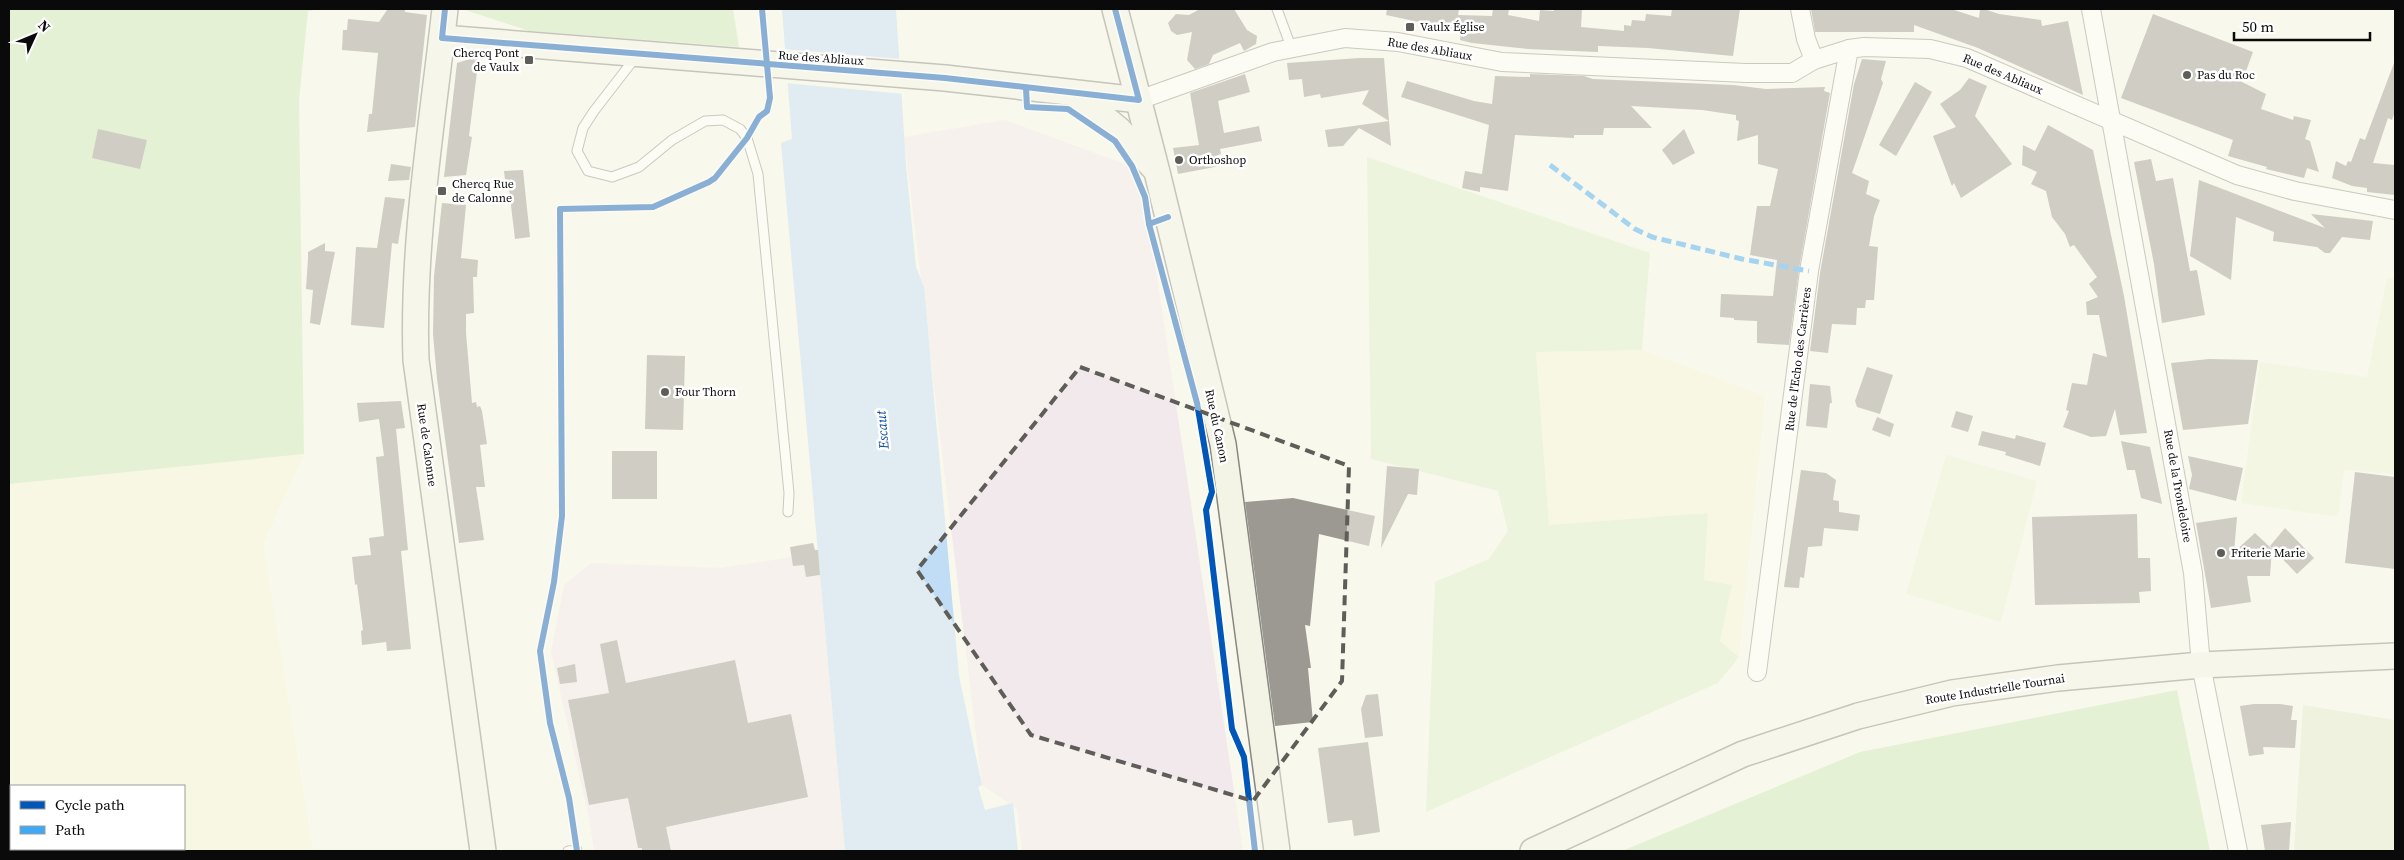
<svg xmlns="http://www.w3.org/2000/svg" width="2404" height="860" viewBox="0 0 2404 860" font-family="'Source Serif 4',serif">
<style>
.industrial{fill:#f1e9eb}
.farmland{fill:#f6f7d7}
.green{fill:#ddf0ca}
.forest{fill:#cce9b8}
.cemetery{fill:#e1ebcf}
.pitch{fill:#e8f4d4}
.water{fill:#c0ddf5}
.pier{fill:#f9f8ec}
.building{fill:#9c9993}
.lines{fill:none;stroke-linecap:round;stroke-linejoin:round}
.lane-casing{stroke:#92918c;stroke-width:11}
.street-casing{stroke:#92918c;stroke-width:20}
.secondary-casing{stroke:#888882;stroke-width:28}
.lane{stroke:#fefefc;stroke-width:9}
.street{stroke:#fefefc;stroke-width:18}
.secondary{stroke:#f4f4e6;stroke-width:25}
.quiet{stroke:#3fa9f5;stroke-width:5;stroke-dasharray:10 5;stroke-linecap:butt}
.cycleway-casing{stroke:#fff;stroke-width:9}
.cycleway{stroke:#0057b8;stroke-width:6}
.marked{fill:none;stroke:#5e5d59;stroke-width:4;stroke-dasharray:10 6;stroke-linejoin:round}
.poi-dot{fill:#5e5d59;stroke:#fff;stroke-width:2}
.labels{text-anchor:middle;stroke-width:5;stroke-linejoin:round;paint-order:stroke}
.poi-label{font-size:12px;fill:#0a0a0a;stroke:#fff;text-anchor:start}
.street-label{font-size:12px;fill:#0a0a0a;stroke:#fff}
.water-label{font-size:14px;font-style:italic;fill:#0f4ea0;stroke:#fff}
</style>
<rect width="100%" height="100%" fill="#f9f8ec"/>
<g class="industrial">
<polygon points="1005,120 1141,170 1243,851 1022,851 1017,809 982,785 904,137"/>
<polygon points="792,557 793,566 804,565 806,577 820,575 845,851 594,851 589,818 551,652 564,585 591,563 721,568"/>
</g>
<g class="farmland">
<polygon points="1642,350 1765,396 1739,657 1720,641 1732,585 1704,580 1708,513 1549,525 1536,352"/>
<polygon points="304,454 263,544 313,851 49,851 39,849 184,849 184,786 11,786 11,842 9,841 9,484"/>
</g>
<polygon class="green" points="1367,157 1650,253 1642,350 1536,352 1549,525 1708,513 1704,580 1732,585 1720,641 1739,657 1718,683 1426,812 1435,582 1489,559 1508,531 1498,491 1371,459"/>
<g class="forest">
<polygon points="9,9 321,9 308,11 299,100 304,454 9,484"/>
<polygon points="462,9 733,9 739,47 529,31"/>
<polygon points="2177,690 2210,851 1622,851 1860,752"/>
<polygon points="9,841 11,842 11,849 39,849 49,851 9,851"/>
</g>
<polygon class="cemetery" points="2303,705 2395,720 2395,851 2294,851"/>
<g class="pitch">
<polygon points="2387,278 2395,278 2395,474 2344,470 2338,517 2241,503 2260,362 2367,377"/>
<polygon points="1946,455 2037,481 2001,622 1906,594"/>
</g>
<polygon class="water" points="782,9 896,9 906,165 916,267 924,287 959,676 982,785 978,787 985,810 1013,803 1018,851 845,851 781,143 792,139"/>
<polygon class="pier" points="782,49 902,59 904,94 785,83"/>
<g class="building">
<polygon points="394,9 405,9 405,12 427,15 415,127 367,132 369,114 372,114 378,53 342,50 343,30 347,30 348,19 379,22 387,10"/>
<polygon points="1200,9 1234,9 1247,30 1257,36 1256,44 1244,51 1240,43 1213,55 1209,64 1195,69 1187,60 1192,32 1177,35 1171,31 1168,23 1176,14 1189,15"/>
<polygon points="1387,9 1459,9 1458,15 1492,16 1493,9 1509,9 1508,15 1539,21 1540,10 1554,11 1554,9 1582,9 1581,27 1624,31 1624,25 1631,26 1632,20 1645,21 1646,14 1671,16 1672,9 1740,9 1733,56 1648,48 1598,46 1598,52 1528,49 1472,43 1460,40 1461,31 1386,15"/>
<polygon points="1811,9 1951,9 1979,18 1980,9 1984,9 1999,14 2041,20 2042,26 2068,21 2083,95 1978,48 1914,25 1914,32 1815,32"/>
<polygon points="2153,14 2253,52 2242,82 2266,94 2261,109 2293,120 2294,116 2311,120 2305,139 2310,141 2319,172 2307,168 2304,178 2266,169 2267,167 2228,156 2233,140 2121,98"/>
<polygon points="479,56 469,136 472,137 466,175 444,177 457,63"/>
<polygon points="1360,58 1384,58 1391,146 1359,128 1343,146 1328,147 1325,130 1389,121 1362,104 1369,90 1321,98 1320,94 1304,97 1302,79 1289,80 1287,63"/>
<polygon points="1862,59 1886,61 1881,79 1883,83 1852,173 1869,181 1866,194 1880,200 1874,216 1869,246 1878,247 1874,300 1866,300 1865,308 1857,308 1856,325 1832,324 1828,353 1810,351 1820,273 1854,84"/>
<polygon points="2394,63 2395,111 2392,120 2388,118 2373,163 2395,165 2395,195 2367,192 2367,188 2352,186 2332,178 2336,161 2346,166 2348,161 2351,162 2360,138 2365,140"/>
<polygon points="1245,74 1250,92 1218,101 1224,133 1259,126 1262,141 1220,149 1221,154 1218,155 1220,166 1178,174 1173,148 1199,145 1190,93"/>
<polygon points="1530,74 1584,76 1593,79 1733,85 1766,89 1825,87 1824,91 1830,93 1799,269 1789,345 1757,343 1757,321 1734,320 1734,318 1720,317 1721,294 1773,296 1777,260 1750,255 1757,206 1770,206 1778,169 1758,164 1758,135 1737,141 1739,121 1736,120 1736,115 1702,110 1631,106 1652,128 1604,128 1603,135 1574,135 1574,138 1515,135 1508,191 1480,187 1480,192 1462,188 1465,171 1482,174 1489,125 1401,97 1407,81 1474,101 1492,104 1495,76 1530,77"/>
<polygon points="1969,78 1987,86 1975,116 2012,164 1961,198 1954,183 1952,186 1933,136 1956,127 1940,104 1960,90"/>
<polygon points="1915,82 1932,92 1896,156 1879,145"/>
<polygon points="2048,125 2093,150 2124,296 2147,433 2120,435 2115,409 2106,436 2091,437 2063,427 2069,411 2066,410 2072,383 2087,385 2093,353 2107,357 2099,315 2087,315 2086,302 2098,297 2089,284 2097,277 2074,245 2070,247 2065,234 2052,217 2046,191 2031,184 2037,172 2022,165 2023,145 2035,151"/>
<polygon points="98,129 147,140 140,169 92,158"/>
<polygon points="1684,129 1695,153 1673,165 1662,150"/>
<polygon points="2151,159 2156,181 2173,178 2190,271 2197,270 2205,315 2162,323 2154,264 2134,162"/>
<polygon points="391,164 411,167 409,180 388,181"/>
<polygon points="523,170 530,237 515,239 509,189 506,189 504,171"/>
<polygon points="2199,180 2325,228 2311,214 2373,221 2370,240 2342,237 2330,253 2325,253 2317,247 2273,241 2274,232 2236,217 2231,280 2190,256"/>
<polygon points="385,197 405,199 398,244 392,243 384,328 351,325 356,247 377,248"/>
<polygon points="442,203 466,205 461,258 478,260 477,277 473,277 474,313 466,314 466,333 472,403 476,402 477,407 480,406 482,411 487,444 480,445 485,487 476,487 484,540 459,543 437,379 433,334 434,276"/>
<polygon points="325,243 325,251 335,252 320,325 310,323 313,290 306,289 308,259 308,252"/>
<polygon points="647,355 685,356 683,430 645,429"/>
<polygon points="2209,359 2258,360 2248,424 2183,430 2171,363"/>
<polygon points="1867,367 1893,375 1880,414 1857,407 1855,401"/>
<polygon points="1810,384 1830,386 1832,403 1830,403 1827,428 1806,426"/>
<polygon points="401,401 405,428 396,429 408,550 401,551 411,649 387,651 386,642 362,645 361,631 363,630 357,584 355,585 352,557 371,555 369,538 384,536 376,457 384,456 379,419 359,422 357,403"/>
<polygon points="1956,411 1973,416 1968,432 1951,427"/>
<polygon points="1877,417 1894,424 1890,437 1872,430"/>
<polygon points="1982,431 2015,439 2016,435 2046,443 2040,466 2005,455 2006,452 1978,445"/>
<polygon points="2121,441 2150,447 2162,504 2141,498 2135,470 2127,470"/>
<rect x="612" y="451" width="45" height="48"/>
<polygon points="2188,456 2243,468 2236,501 2189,489 2192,475"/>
<polygon points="1387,466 1419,469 1417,495 1408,494 1381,548"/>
<polygon points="1801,470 1826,473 1836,480 1833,500 1839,501 1839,512 1860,515 1858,531 1824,528 1822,546 1808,547 1804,578 1800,577 1799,588 1784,587"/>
<polygon points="2355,472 2395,477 2395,569 2345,563"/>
<polygon points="1293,498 1375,516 1369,546 1319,534 1310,626 1305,625 1311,668 1308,668 1313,722 1275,726 1245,502"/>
<polygon points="2137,514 2138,558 2150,558 2151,591 2139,592 2140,603 2035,605 2032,517"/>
<polygon points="2237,517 2234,552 2255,533 2272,549 2270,576 2247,576 2251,602 2211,608 2196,523"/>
<polygon points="2285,528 2314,558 2297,574 2270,546"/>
<polygon points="813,543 815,550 818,550 820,575 806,577 804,565 793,566 790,547"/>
<polygon points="617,640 626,683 735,660 748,723 791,714 808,797 666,827 671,851 642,851 642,848 638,848 628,798 589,805 568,700 609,693 600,644"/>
<polygon points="575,664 577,682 560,684 557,668"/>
<polygon points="1378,694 1383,736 1365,738 1361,709 1366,695"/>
<polygon points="2254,704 2280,704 2293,706 2291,720 2297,720 2295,748 2263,747 2264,754 2249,756 2240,706"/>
<polygon points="1368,742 1380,832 1354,836 1352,820 1328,823 1318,748"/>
<polygon points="2291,822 2289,851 2265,851 2261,825"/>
</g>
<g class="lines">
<defs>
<g id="lane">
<polyline points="1277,9 1291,47"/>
<polyline points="635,58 594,111 583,128 577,151 588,171 612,177 639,167 672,140 705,121 723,120 740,129 747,138 758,174 789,493 788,512"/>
<polyline points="568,851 577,850"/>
</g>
<g id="street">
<polyline points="1800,9 1806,39 1814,60"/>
<polyline points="2091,9 2193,573 2201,665 2238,851"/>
<polyline points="1139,100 1273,52 1345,38 1398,42 1502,62 1746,73 1792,73 1814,60 1849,49 1864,47 1930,49 1967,58 2237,175 2295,191 2395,210"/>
<polyline points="1757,672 1809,271 1849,49"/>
</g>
<g id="secondary">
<path d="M 445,9 C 432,126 412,243 416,360 L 483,851"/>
<polyline points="1115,9 1157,172 1223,444 1277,851"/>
<polyline points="442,38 945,78 1139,100"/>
<polyline points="1074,93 1119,130 1156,170"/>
<polyline points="1533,851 1743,754 1858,716 1952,693 2058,678 2201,665 2395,656"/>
</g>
</defs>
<use href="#lane" class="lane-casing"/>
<use href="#street" class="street-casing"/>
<use href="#secondary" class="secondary-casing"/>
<use href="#lane" class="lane"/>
<use href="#street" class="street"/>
<use href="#secondary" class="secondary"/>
<polyline class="quiet" points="1550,165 1635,229 1652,237 1742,259 1809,271"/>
<defs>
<g id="cycleway">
<polyline points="445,9 442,38 945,78 1139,100 1115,9"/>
<polyline points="1026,88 1027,107 1068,109 1115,141 1132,166 1145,197 1149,224 1168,217"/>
<polyline points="1149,224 1197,403 1212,492 1206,510 1232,729 1244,757 1255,851"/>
<polyline points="577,851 569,798 550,723 540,651 554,582 562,516 560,209 653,207 709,182 715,178 747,138 759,117 767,111 770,98 762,9"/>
</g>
</defs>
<use href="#cycleway" class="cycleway-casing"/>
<use href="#cycleway" class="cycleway"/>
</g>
<path d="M0 0H2404V860H0ZM 1080,367 L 1349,466 L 1342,681 L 1253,801 L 1031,735 L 917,570 Z" fill="#f9f8ec" fill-opacity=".55" fill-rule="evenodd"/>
<path class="marked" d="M 1080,367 L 1349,466 L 1342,681 L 1253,801 L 1031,735 L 917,570 Z"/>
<g class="poi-dot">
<rect x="1405" y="22" width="10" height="10" rx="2.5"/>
<rect x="524" y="55" width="10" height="10" rx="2.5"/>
<circle cx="2187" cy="75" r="5"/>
<circle cx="1179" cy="160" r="5"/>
<rect x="437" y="186" width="10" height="10" rx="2.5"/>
<circle cx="665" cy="392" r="5"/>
<circle cx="2221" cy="553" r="5"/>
</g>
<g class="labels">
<g class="poi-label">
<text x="1420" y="31">Vaulx Église</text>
<text x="519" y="57" text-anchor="end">Chercq Pont<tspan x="519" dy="14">de Vaulx</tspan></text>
<text x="2197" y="79">Pas du Roc</text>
<text x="1189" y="164">Orthoshop</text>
<text x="452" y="188">Chercq Rue<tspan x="452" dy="14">de Calonne</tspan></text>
<text x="675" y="396">Four Thorn</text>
<text x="2231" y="557">Friterie Marie</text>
</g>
<g class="street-label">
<text transform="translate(1430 49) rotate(10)" y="4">Rue des Abliaux</text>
<text transform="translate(821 58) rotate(4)" y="4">Rue des Abliaux</text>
<text transform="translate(2003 74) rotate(23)" y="4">Rue des Abliaux</text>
<text transform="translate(1798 359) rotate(-83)" y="4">Rue de l'Echo des Carrières</text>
<text transform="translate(1217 426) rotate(78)" y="4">Rue du Canon</text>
<text transform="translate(427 445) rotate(82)" y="4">Rue de Calonne</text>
<text transform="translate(2178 486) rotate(80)" y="4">Rue de la Trondeloire</text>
<text transform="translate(1995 689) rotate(-9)" y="4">Route Industrielle Tournai</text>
</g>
<g class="water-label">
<text transform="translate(882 430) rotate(-95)" y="5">Escaut</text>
</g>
</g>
<rect width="2404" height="860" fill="none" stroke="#0a0a0a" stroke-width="20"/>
<rect x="10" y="785" width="175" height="65" fill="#ffffff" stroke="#9d9d9d"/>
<rect x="20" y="801" width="25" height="8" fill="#0057b8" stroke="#9d9d9d"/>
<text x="55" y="810" font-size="15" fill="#0a0a0a">Cycle path</text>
<rect x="20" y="826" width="25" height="8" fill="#3fa9f5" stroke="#9d9d9d"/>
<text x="55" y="835" font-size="15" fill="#0a0a0a">Path</text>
<g transform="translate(35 35) rotate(46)" stroke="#ffffff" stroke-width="4" paint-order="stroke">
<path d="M0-4L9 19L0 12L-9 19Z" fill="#0a0a0a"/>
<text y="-8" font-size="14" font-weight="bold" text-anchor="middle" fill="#0a0a0a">N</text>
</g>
<path d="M2234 32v8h136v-8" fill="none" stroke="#0a0a0a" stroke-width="2.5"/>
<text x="2242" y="32" font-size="15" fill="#0a0a0a" stroke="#ffffff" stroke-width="4" paint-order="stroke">50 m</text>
</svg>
